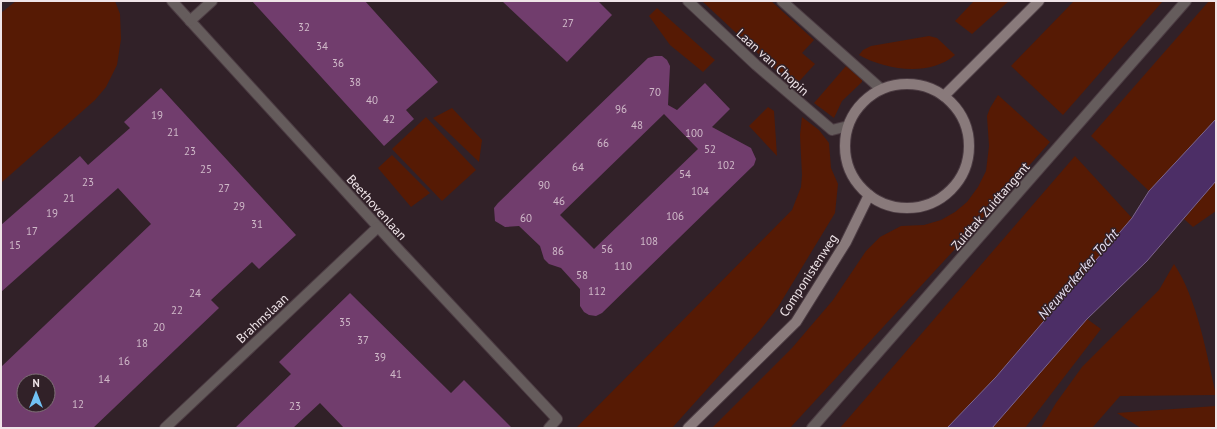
<svg xmlns="http://www.w3.org/2000/svg" width="1217" height="429" viewBox="0 0 1217 429" font-family="'PT Sans',sans-serif">
<style>
.green{fill:#561a04}
.water{fill:#4c2e66;stroke:#7d658d}
.building{fill:#713d6d;fill-rule:evenodd}
.lines{fill:none;stroke-linecap:round;stroke-linejoin:round}
.lane-casing{stroke:#4c3c43;stroke-width:12}
.street-casing{stroke:#4c3c43;stroke-width:12}
.secondary-casing{stroke:#4c3c43;stroke-width:12}
.lane{stroke:#655c5c;stroke-width:10}
.street{stroke:#655c5c;stroke-width:10}
.secondary{stroke:#897a7b;stroke-width:10}
.labels{text-anchor:middle;stroke-width:3;stroke-linejoin:round;paint-order:stroke}
.number-label{font-size:11px;fill:#d0bac9}
.street-label{font-size:13px;fill:#efe4e8;stroke:#312128}
.water-label{font-size:14px;font-style:italic;fill:#e8e0f2;stroke:#312128}
</style>
<rect width="100%" height="100%" fill="#312128"/>
<g class="green">
<polygon points="16,1 115,1 120,14 121,39 117,65 106,87 95,100 1,183 1,13"/>
<polygon points="702,1 771,1 814,40 802,53 815,64 794,87"/>
<polygon points="974,1 1009,1 972,34 955,21"/>
<polygon points="1074,1 1163,1 1063,115 1011,66"/>
<polygon points="1209,1 1216,1 1216,119 1149,191 1091,136"/>
<polygon points="657,8 715,60 703,72 670,45 649,16"/>
<path d="M 929,36 L 937,38 L 955,55 C 929,77 886,70 859,55 L 863,50 L 871,46 Z"/>
<polygon points="846,66 862,80 862,82 842,101 834,118 814,103"/>
<polygon points="998,95 1050,142 955,249 790,428 712,428 792,348 833,300 866,251 880,237 901,226 924,225 941,220 955,212 967,202 978,187 986,171 989,146 987,116 990,108"/>
<polygon points="768,107 774,111 777,156 749,126"/>
<polygon points="452,108 482,140 479,162 433,118"/>
<polygon points="426,117 476,170 442,201 392,149"/>
<polygon points="802,117 819,130 829,143 831,168 838,184 835,213 778,307 760,330 672,428 576,428 792,210 801,187 802,175 800,135"/>
<polygon points="392,155 430,193 411,207 378,168"/>
<polygon points="1075,156 1132,218 996,377 947,428 840,428"/>
<polygon points="1216,181 1216,211 1193,227 1184,219"/>
<path d="M 1174,264 C 1197,298 1207,355 1216,395 L 1120,396 L 1092,428 L 1041,428 L 1056,403 L 1082,367 L 1159,290 Z"/>
<polygon points="1087,319 1101,329 1025,428 992,428"/>
<polygon points="1216,406 1216,428 1141,428 1117,413"/>
</g>
<polygon class="water" points="1216,119 1216,181 1147,261 1087,319 992,428 947,428 996,377 1132,218 1149,191"/>
<g class="building">
<polygon points="252,1 365,1 438,82 406,110 414,119 384,146"/>
<polygon points="502,1 598,1 612,15 567,62"/>
<path d="M 655,56 L 662,56 L 667,60 L 670,66 L 668,105 L 677,110 L 705,83 L 730,109 L 712,127 L 751,148 L 756,159 L 754,165 L 602,313 L 596,316 L 589,315 L 584,312 L 580,306 L 580,289 L 561,268 L 549,264 L 544,259 L 540,246 L 519,226 L 505,227 L 495,221 L 494,208 L 498,203 L 648,58 ZM 664,114 L 698,149 L 594,249 L 560,215 Z"/>
<path d="M 161,88 L 296,235 L 259,269 L 252,262 L 211,300 L 219,308 L 93,428 L 1,428 L 1,367 L 151,224 L 118,188 L 1,292 L 1,225 L 80,156 L 88,165 L 130,128 L 124,122 ZM 24,381 L 48,381 L 48,405 L 24,405 Z"/>
<polygon points="350,293 451,393 464,380 512,428 344,428 320,403 293,428 235,428 291,374 279,362"/>
</g>
<g class="lines">
<defs>
<polyline id="lane" points="812,428 1186,1"/>
<g id="street">
<polyline points="172,1 400,251 557,419 549,428"/>
<polyline points="688,1 756,65 832,130 848,126"/>
<polyline points="782,1 881,89"/>
<polyline points="190,21 212,1"/>
<polyline points="165,428 378,227"/>
</g>
<g id="secondary">
<circle cx="907" cy="146" r="62"/>
<polyline points="944,96 1039,1"/>
<polyline points="688,428 796,322 846,242 869,195"/>
</g>
</defs>
<use href="#lane" class="lane-casing"/>
<use href="#street" class="street-casing"/>
<use href="#secondary" class="secondary-casing"/>
<use href="#lane" class="lane"/>
<use href="#street" class="street"/>
<use href="#secondary" class="secondary"/>
</g>
<g class="labels">
<g class="number-label">
<text x="568" y="27">27</text>
<text x="304" y="31">32</text>
<text x="322" y="50">34</text>
<text x="338" y="67">36</text>
<text x="355" y="86">38</text>
<text x="655" y="96">70</text>
<text x="372" y="104">40</text>
<text x="621" y="113">96</text>
<text x="157" y="119">19</text>
<text x="389" y="123">42</text>
<text x="637" y="129">48</text>
<text x="173" y="136">21</text>
<text x="694" y="137">100</text>
<text x="603" y="147">66</text>
<text x="710" y="153">52</text>
<text x="190" y="155">23</text>
<text x="726" y="169">102</text>
<text x="578" y="171">64</text>
<text x="206" y="173">25</text>
<text x="685" y="178">54</text>
<text x="88" y="186">23</text>
<text x="544" y="189">90</text>
<text x="224" y="192">27</text>
<text x="700" y="195">104</text>
<text x="69" y="202">21</text>
<text x="559" y="205">46</text>
<text x="239" y="210">29</text>
<text x="52" y="217">19</text>
<text x="675" y="220">106</text>
<text x="526" y="222">60</text>
<text x="257" y="228">31</text>
<text x="32" y="235">17</text>
<text x="649" y="245">108</text>
<text x="15" y="249">15</text>
<text x="607" y="253">56</text>
<text x="558" y="255">86</text>
<text x="623" y="270">110</text>
<text x="582" y="279">58</text>
<text x="597" y="295">112</text>
<text x="195" y="297">24</text>
<text x="177" y="314">22</text>
<text x="345" y="326">35</text>
<text x="159" y="331">20</text>
<text x="363" y="344">37</text>
<text x="142" y="347">18</text>
<text x="380" y="361">39</text>
<text x="124" y="365">16</text>
<text x="396" y="378">41</text>
<text x="104" y="383">14</text>
<text x="78" y="408">12</text>
<text x="295" y="410">23</text>
</g>
<g class="street-label">
<text transform="translate(773 62) rotate(42)" y="5">Laan van Chopin</text>
<text transform="translate(990 206) rotate(-49)" y="5">Zuidtak Zuidtangent</text>
<text transform="translate(377 207) rotate(48)" y="5">Beethovenlaan</text>
<text transform="translate(808 275) rotate(-57)" y="5">Componistenweg</text>
<text transform="translate(262 318) rotate(-43)" y="5">Brahmslaan</text>
</g>
<g class="water-label">
<text transform="translate(1078 274) rotate(-49)" y="5">Nieuwerkerker Tocht</text>
</g>
</g>
<rect width="1217" height="429" fill="none" stroke="#efe4e8" stroke-width="4"/>
<g transform="translate(36 393)"><circle r="19" fill="#312128" stroke="#7d6f75"/>
<path d="M0-3L7 15L0 10L-7 15Z" fill="#71c1f4"/>
<text y="-6" font-size="11" font-weight="bold" text-anchor="middle" fill="#efe4e8">N</text>
</g>
</svg>
